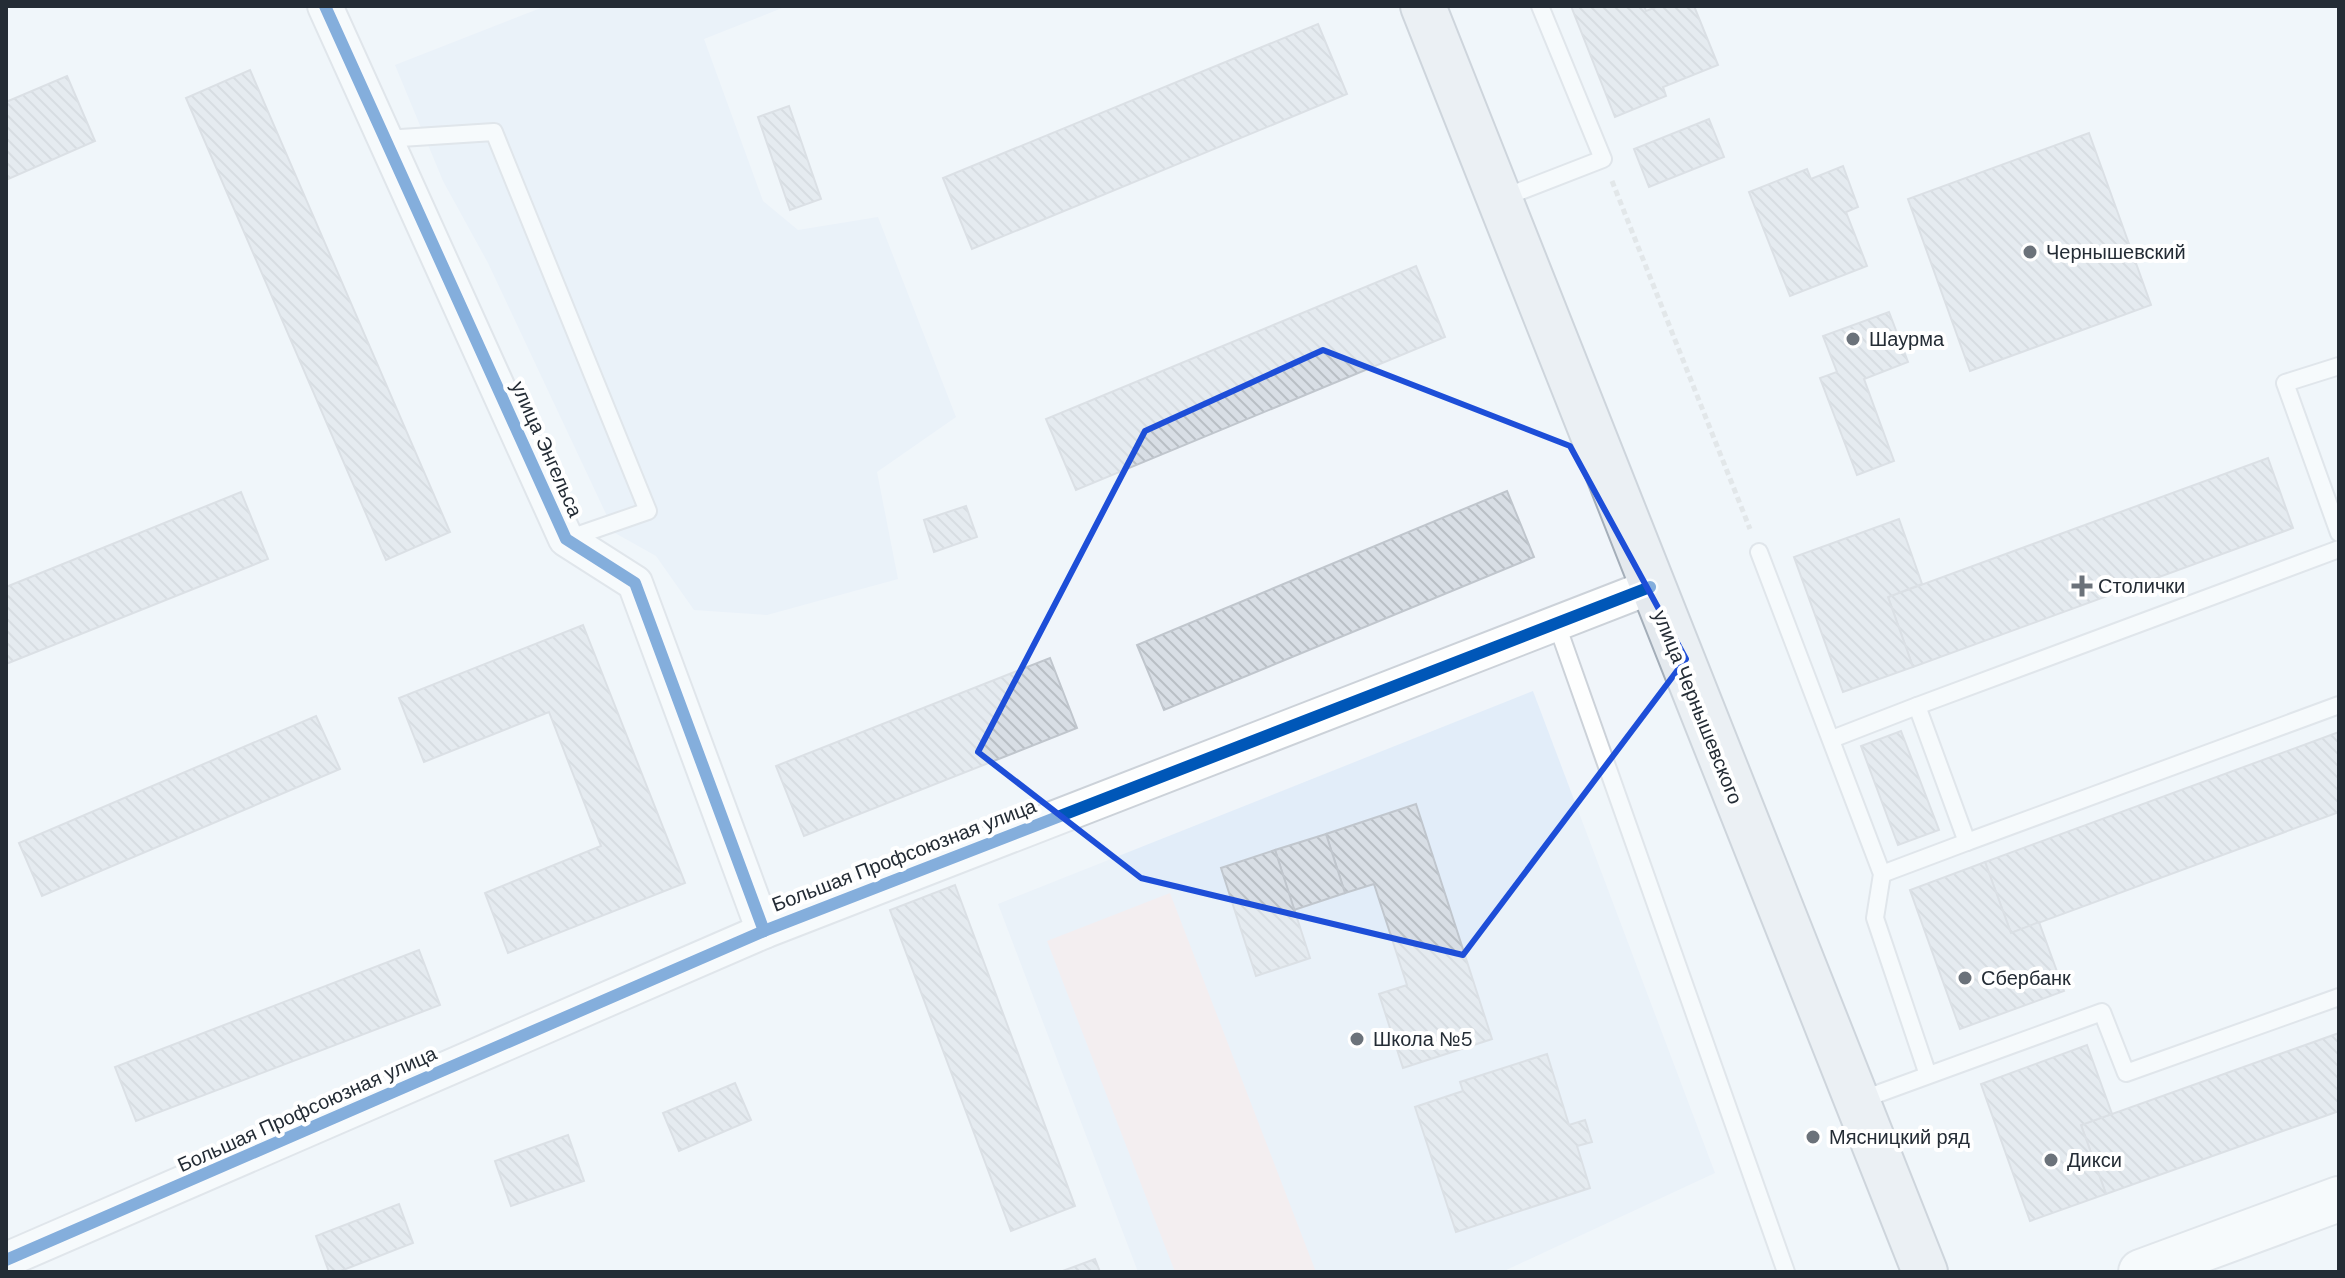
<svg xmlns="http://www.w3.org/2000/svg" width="2345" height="1278" viewBox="0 0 2345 1278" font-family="'DM Sans',sans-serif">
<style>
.built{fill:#e2edf9}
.pitch{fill:#f6e4e5}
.building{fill:url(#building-back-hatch);stroke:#c0c6cd;stroke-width:2}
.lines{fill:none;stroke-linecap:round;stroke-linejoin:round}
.lane-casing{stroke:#ccd2d9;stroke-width:20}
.street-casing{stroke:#ccd2d9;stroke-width:38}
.secondary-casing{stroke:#ccd2d9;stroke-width:48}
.primary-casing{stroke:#a4aeb9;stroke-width:48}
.path{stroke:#d1d4d6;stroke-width:5;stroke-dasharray:6 4;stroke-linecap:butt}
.lane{stroke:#fdfefe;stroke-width:16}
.street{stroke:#fdfefe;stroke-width:34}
.secondary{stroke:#fdfefe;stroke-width:44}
.primary{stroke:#e4e9ee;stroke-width:44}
.cycleway-casing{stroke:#fff;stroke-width:17}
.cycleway{stroke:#0057b8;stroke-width:12}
.marked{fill:none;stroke:#1d4ed8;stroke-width:6;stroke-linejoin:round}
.poi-dot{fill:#6b727a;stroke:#fff;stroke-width:3}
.labels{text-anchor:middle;stroke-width:8;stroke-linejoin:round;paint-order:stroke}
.poi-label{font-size:20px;fill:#242c35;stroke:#fff;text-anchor:start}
.street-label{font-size:20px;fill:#242c35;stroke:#fff}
</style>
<defs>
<pattern id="building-back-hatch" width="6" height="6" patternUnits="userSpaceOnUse" patternTransform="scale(2)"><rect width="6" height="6" fill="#d8dee5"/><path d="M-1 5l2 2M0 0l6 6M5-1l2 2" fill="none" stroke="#b9bfc5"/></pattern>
</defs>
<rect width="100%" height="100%" fill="#f0f5fa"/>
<g class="built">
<polygon points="546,6 787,6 704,39 763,201 798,230 878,217 956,417 877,472 898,579 767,615 694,610 656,556 615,533 488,263 443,181 395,65"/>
<polygon points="1533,691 1715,1173 1502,1272 1138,1272 998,904"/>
</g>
<polygon class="pitch" points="1170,893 1316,1272 1175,1272 1047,941"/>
<g class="building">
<polygon points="1571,6 1644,6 1646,11 1659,6 1694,6 1718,65 1663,87 1666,96 1615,117"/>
<polygon points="1318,24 1347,94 972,249 943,178"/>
<polygon points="250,70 450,532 386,560 186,98"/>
<polygon points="67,76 95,141 6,180 6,102"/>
<polygon points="789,106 821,199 790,210 758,117"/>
<polygon points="1709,119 1724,157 1649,187 1634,149"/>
<polygon points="2089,133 2151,305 1970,371 1908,199"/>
<polygon points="1843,166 1858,207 1846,212 1867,266 1790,296 1749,192 1807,169 1811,179"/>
<polygon points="1416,266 1445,337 1076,490 1046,419"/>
<polygon points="1889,312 1908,362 1864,379 1894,461 1857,475 1820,378 1837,372 1823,336"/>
<polygon points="2268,458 2293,528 1913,667 1888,597"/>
<polygon points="1507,491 1534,557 1164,710 1137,645"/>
<polygon points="241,492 268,559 6,664 6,587"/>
<polygon points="966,506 977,537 934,552 924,520"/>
<polygon points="1899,519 1922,584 1888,597 1913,667 1843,692 1794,557"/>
<polygon points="583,625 685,883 508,953 485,893 601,846 549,712 424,762 399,698"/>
<polygon points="1050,658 1077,728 804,836 776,766"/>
<polygon points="316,716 340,769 42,896 19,843"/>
<polygon points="1901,731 1939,830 1898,845 1861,746"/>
<polygon points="2339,732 2339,812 2011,933 1985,862"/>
<polygon points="1416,804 1492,1039 1403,1068 1379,994 1407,985 1374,884 1345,893 1326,834"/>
<polygon points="1326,834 1345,893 1294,910 1275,850"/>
<polygon points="1275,850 1310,958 1256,976 1221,868"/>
<polygon points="1985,862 2011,933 2039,922 2064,991 1960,1029 1910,890"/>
<polygon points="955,885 1075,1206 1011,1231 890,910"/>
<polygon points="419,950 440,1005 136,1121 115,1067"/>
<polygon points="2339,1033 2339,1111 2106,1194 2081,1125"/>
<polygon points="2087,1045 2112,1114 2081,1125 2106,1194 2030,1221 1981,1084"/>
<polygon points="1547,1054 1569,1125 1585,1120 1592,1142 1577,1146 1590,1188 1456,1232 1415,1107 1463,1091 1460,1082"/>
<polygon points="735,1083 751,1120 679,1151 663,1113"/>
<polygon points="568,1135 584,1181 511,1206 495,1161"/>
<polygon points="399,1204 413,1243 338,1272 329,1272 316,1236"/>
<polygon points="1095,1259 1100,1272 1060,1272"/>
</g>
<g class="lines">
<defs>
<g id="lane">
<polyline points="385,139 494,132 648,511 567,539"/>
<polyline points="1500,199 1603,159 1540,6"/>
<polyline points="2339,366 2285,383 2339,533"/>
<polyline points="2339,549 1917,706 1967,842 2339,705"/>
<polyline points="1759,552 1882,874 1875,918 1928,1075"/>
<polyline points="1557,625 1786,1272"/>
<polyline points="1832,739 1917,706"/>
<polyline points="1882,874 1967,842"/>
<polyline points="1858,1101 2102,1012 2126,1073 2339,997"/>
</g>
<g id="street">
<polyline points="325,6 566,539 635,583 764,931"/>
<polyline points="6,1260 764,931 1650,587"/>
</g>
<polyline id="secondary" points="2141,1272 2339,1199"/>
<polyline id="primary" points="1423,6 1925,1272"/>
</defs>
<use href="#lane" class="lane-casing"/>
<use href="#street" class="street-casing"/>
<use href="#secondary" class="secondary-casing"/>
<use href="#primary" class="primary-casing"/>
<polyline class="path" points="1612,181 1750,529"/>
<use href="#lane" class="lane"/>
<use href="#street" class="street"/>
<use href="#secondary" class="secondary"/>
<use href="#primary" class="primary"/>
<defs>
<g id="cycleway">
<polyline points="325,6 566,539 635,583 764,931"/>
<polyline points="6,1260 764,931 1650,587"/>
</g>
</defs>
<use href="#cycleway" class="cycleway-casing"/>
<use href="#cycleway" class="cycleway"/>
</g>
<path d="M0 0H2345V1278H0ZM 1323,350 L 1570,446 L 1686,659 L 1463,955 L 1141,878 L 978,752 L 1145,431 Z" fill="#f0f5fa" fill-opacity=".55" fill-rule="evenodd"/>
<path class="marked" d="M 1323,350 L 1570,446 L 1686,659 L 1463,955 L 1141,878 L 978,752 L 1145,431 Z"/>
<g class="poi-dot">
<circle cx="2030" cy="252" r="8"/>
<circle cx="1853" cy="339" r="8"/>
<path d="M2078 574h8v8h8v8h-8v8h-8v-8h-8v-8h8z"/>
<circle cx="1965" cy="978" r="8"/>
<circle cx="1357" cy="1039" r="8"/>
<circle cx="1813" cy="1137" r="8"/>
<circle cx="2051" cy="1160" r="8"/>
</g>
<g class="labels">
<g class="poi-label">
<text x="2046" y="259">Чернышевский</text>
<text x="1869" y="346">Шаурма</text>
<text x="2098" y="593">Столички</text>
<text x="1981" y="985">Сбербанк</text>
<text x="1373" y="1046">Школа №5</text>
<text x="1829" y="1144">Мясницкий ряд</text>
<text x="2067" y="1167">Дикси</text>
</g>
<g class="street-label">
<text transform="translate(547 449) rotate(66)" y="7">улица Энгельса</text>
<text transform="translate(1698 707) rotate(68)" y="7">улица Чернышевского</text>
<text transform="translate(904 855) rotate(-21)" y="7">Большая Профсоюзная улица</text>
<text transform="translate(307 1109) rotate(-24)" y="7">Большая Профсоюзная улица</text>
</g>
</g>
<rect width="2345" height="1278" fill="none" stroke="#242c35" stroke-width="16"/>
</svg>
